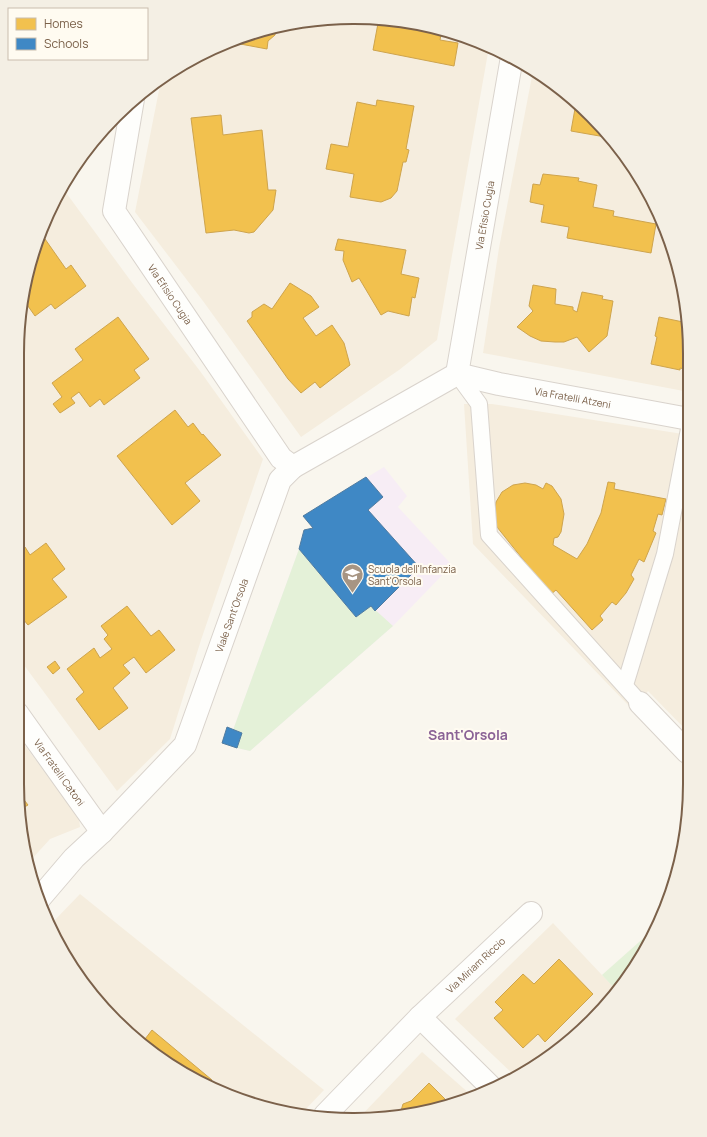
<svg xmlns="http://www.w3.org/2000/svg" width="707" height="1137" viewBox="0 0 707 1137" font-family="Manrope,sans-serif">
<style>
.residential{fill:#f5edde}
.education{fill:#f7edf5}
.green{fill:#e4f1d8}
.homes{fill:#f2c14e;stroke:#cea44d}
.schools{fill:#3f88c5;stroke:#517ca0}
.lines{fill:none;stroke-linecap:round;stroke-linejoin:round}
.service-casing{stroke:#d9d3cc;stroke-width:18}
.minor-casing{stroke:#d9d3cc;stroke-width:24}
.service{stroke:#fefefc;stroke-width:16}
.minor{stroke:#fefefc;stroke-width:22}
.labels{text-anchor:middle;stroke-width:4;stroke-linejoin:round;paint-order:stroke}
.street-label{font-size:10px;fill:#7b614a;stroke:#fffbf1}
.poi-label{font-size:10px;fill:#7b614a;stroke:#fffbf1;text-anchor:start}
.district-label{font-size:14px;font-weight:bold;fill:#8b6396;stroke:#fffbf1}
.rim{fill:none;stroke:#7b614a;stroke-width:2}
</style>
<rect width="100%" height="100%" fill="#f9f6ee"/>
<g class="residential">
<polygon points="376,18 441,29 489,47 437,340 399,370 301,437 203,301 135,212 161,80 185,62 246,35 310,20"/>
<polygon points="533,71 559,87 607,132 645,185 672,246 689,331 689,392 483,353 499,248"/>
<polygon points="70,177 67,194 133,284 200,371 263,459 201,640 170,739 117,791 18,657 20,310 43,225"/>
<polygon points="464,404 492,404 689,435 688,732 648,691 640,703 629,706 473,544"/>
<polygon points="17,735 79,818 80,827 50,839 30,861 17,783"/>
<polygon points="80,894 324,1090 303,1112 245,1102 149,1051 74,971 51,924"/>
<polygon points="553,923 617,991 541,1063 514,1075 455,1019"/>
<polygon points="422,1052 471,1095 441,1108 358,1119"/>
</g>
<polygon class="education" points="384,467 407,496 398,507 452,565 393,626 250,751 237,748 242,733 233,730 299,549 304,530 313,528 303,516"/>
<g class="green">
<polygon points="299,549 356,617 371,606 393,626 250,751 237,748 242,733 233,730"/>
<polygon points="656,927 620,989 617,991 602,975"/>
</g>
<g class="homes">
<polygon points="379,18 442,29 440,40 458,43 454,66 373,50"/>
<polygon points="276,28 275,35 268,41 267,49 235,43 235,39 246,35"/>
<polygon points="377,100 414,106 406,149 409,150 406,162 403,162 397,191 391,198 381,202 350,197 354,174 326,169 331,144 348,147 357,102 376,106"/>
<polygon points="576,103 607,132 611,138 571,131"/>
<polygon points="221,115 223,135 262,130 268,190 276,190 273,210 254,232 249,233 234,230 206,233 191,118"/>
<polygon points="543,174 579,178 578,181 597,185 593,207 614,211 613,216 656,224 651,253 567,238 569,227 541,222 544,205 530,202 533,184 540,185"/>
<polygon points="45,239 66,269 71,265 86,286 55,309 51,304 35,316 23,299 37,245"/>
<polygon points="338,239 406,250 401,274 419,278 415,298 412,297 409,316 388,311 381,315 359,278 352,282 343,260 344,251 335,250"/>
<polygon points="290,283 311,296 319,307 303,318 316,336 332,325 344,343 350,365 320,388 315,382 301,393 288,379 247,321 252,317 252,312 264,304 272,309"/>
<polygon points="533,285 556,289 555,304 573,307 573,310 577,312 582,292 603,296 602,299 613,301 607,336 589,352 577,337 564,342 555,342 541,341 530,336 517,327 533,311 529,306"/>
<polygon points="118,317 149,359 134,370 140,378 104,405 100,399 90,407 79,392 71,398 75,403 60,413 53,404 62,397 52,383 83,360 75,349"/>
<polygon points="659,317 688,323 689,370 680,368 680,370 651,364 657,337 655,336"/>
<polygon points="175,410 188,427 193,423 202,435 203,434 221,455 185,483 200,501 172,525 117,456"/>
<polygon points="608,482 615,483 614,489 666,499 662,515 658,514 653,531 656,533 644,562 639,559 631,575 634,579 626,593 616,605 612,602 600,616 603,620 592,630 556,590 550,595 523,564 525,562 497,527 494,515 496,502 502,492 513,485 525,483 536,485 543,489 546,483 552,486 561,499 564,514 561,532 558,537 554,538 553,545 577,559 587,544 601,513"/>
<polygon points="46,543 65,569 52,579 67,597 28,625 18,613 18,549 25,547 30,555"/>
<polygon points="127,606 151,636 159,630 175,650 146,673 134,657 123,665 130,673 113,688 128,708 99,730 76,699 84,692 67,669 94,648 100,658 112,649 104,639 108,635 101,626"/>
<polygon points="55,661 60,668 53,674 47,667"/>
<polygon points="18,792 28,805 21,809"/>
<polygon points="559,959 593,994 545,1042 538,1034 523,1048 494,1018 503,1010 495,1002 523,974 534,984"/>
<polygon points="152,1030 212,1080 210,1083 149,1051 142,1043"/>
<polygon points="429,1083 450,1104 441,1108 400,1114 403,1104 411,1101"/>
</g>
<g class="schools">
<polygon points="366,477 383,497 368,510 419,567 375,611 371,606 356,617 299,549 304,530 313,528 303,516"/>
<polygon points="227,727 242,733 237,748 222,743"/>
</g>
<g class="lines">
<defs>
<g id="service">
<polyline points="457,374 479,404 489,535 640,703"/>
<polyline points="625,685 665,554 689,429"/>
</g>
<g id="minor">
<path id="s1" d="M 133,99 L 114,211 L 281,458 L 293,467"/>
<path id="s2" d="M 457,374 L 512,57"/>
<path id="s3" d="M 457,374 L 499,384 L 689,419"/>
<polyline points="640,703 687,752"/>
<path id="s4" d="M 17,713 L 102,832"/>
<path id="s5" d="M 39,899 L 74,858 L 102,832 L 185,745 L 280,480 L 293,467 L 457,374"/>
<path id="s6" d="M 420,1017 L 531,913"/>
<polyline points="325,1115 420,1017 490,1086"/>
</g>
</defs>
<use href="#service" class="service-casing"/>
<use href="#minor" class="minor-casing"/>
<use href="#service" class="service"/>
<use href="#minor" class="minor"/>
</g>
<defs>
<symbol id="school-pin" viewBox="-11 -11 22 30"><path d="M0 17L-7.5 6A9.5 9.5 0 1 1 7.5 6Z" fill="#a79583" stroke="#fffbf1"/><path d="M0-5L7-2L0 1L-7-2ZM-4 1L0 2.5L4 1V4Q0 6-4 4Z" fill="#fff"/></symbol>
</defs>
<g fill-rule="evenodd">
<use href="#school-pin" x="340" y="562" width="25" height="34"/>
</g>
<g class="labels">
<g class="street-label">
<text dy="4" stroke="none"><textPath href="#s2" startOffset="161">Via Efisio Cugia</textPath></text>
<text dy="4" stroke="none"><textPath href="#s1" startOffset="214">Via Efisio Cugia</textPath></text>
<text dy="4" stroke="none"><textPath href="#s3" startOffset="118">Via Fratelli Atzeni</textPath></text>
<text dy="4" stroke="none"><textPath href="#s5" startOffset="350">Viale Sant'Orsola</textPath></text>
<text dy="4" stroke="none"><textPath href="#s4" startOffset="73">Via Fratelli Catoni</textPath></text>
<text dy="4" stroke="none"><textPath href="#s6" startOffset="76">Via Miriam Riccio</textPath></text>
</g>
<g class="poi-label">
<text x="368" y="573">Scuola dell'Infanzia<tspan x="368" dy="12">Sant'Orsola</tspan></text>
</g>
<g class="district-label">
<text x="468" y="740">Sant'Orsola</text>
</g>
</g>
<path d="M0 0H707V1137H0ZM353 24H354A329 329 0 0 1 683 353V784A329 329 0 0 1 354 1113H353A329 329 0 0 1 24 784V353A329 329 0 0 1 353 24Z" fill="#f4efe4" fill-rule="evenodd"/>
<path class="rim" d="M353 24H354A329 329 0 0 1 683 353V784A329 329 0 0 1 354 1113H353A329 329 0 0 1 24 784V353A329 329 0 0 1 353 24Z"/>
<rect x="8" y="8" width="140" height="52" fill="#fffbf1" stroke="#cabdae"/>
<rect x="16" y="18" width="20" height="12" fill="#f2c14e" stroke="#cabdae"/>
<text x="44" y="28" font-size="12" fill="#7b614a">Homes</text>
<rect x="16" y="38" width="20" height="12" fill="#3f88c5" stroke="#cabdae"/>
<text x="44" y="48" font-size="12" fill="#7b614a">Schools</text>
</svg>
